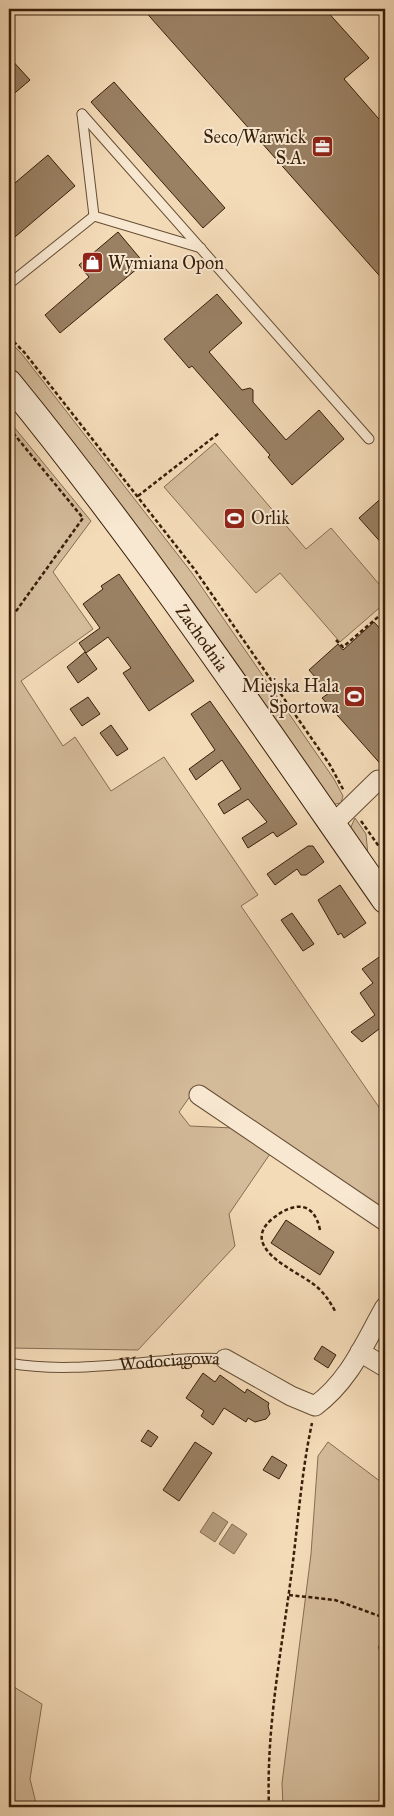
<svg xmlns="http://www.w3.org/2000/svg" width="394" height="1816" viewBox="0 0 394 1816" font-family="'IM FELL Great Primer',serif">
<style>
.green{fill:#d4bb9a;stroke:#866d52}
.water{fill:#b49b7c;stroke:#82694e}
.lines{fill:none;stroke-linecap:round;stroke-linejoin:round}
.stream{stroke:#82694e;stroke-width:4.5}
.building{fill:#9a8164;stroke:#381f09}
.lane-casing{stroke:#674e35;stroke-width:11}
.street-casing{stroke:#674e35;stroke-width:21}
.secondary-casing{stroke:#381f09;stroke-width:28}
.path{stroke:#381f09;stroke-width:2.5;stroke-dasharray:4 2.5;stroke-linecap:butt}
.lane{stroke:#f8e8d1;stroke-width:9}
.street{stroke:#f8e8d1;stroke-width:19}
.secondary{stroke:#f8e8d1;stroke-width:26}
.labels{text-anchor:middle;stroke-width:4;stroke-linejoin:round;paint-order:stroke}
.poi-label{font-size:18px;fill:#381f09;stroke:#f8e8d1;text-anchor:end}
.street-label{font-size:18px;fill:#381f09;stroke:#f8e8d1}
</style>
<rect width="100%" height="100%" fill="#f4dbb8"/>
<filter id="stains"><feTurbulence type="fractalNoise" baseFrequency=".004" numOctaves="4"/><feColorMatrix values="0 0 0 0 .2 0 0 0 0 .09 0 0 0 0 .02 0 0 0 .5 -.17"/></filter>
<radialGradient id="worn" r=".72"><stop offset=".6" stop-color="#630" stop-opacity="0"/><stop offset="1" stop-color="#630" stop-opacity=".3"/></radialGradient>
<g class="green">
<polygon points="9,341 21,353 192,573 334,779 343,796 341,803 335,804 328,801 9,371"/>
<polygon points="9,421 91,521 53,572 93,629 21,681 63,746 75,737 111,791 164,757 258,895 241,906 385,1116 385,1216 191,1095 179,1112 190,1126 233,1128 272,1151 229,1214 235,1246 138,1350 9,1348"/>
<polygon points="215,443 306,549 331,528 385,591 385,603 340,642 280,573 256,593 164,487"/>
<polygon points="355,818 366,834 368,855 350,829"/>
<polygon points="328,1442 385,1485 385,1807 283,1807 282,1783 311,1554 318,1456"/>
<polygon points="9,1684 42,1704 30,1779 37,1807 9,1807"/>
</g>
<g class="water">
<polygon points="213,1512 228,1522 215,1542 200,1532"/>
<polygon points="232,1524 247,1534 234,1554 219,1544"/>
</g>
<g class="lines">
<polyline class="stream" points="380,1647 385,1660"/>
</g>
<g class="building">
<polygon points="143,9 325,9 369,58 344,79 385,126 385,282"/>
<polygon points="9,57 30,80 9,98"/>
<polygon points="114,82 225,208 203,228 91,102"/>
<polygon points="48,155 75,186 9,242 9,188"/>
<polygon points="118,232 144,263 60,333 45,315 89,277 79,265"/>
<polygon points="217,294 242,323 209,352 242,390 250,388 253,390 253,402 286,440 319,410 344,439 292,485 268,457 270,455 192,366 189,368 164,339"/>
<polygon points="385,495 385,547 359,518"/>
<polygon points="119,574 194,681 149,711 123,673 131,668 108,637 86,653 79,643 100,628 83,604 103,589 101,586"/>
<polygon points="374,622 385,634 385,769 322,698 329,693 309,670 338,644 343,650"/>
<polygon points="85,652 97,669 78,683 67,667"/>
<polygon points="88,697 100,714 82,726 70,709"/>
<polygon points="210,701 297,824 277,837 273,832 248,848 242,838 267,822 248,799 224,814 218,804 241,789 222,760 196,780 189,769 215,750 191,714"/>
<polygon points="111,725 128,749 117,756 100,733"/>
<polygon points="308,846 313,846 324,862 306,875 301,875 297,869 275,885 267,874"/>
<polygon points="340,885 366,923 344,938 341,933 338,935 318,900"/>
<polygon points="292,913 314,944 303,951 281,920"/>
<polygon points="385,953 385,1029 383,1026 362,1042 351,1032 375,1015 360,993 373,983 362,969"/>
<polygon points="286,1220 334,1252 320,1275 271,1243"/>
<polygon points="322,1346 336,1355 328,1368 314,1359"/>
<polygon points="203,1373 215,1382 220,1375 245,1393 247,1389 269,1403 268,1406 270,1414 266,1419 255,1422 248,1418 246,1422 224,1408 213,1425 201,1416 204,1411 186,1398"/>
<polygon points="148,1430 158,1437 151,1447 141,1441"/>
<polygon points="195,1442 212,1453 179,1501 163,1490"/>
<polygon points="272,1456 287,1465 279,1479 263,1470"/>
</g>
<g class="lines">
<defs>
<g id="lane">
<polyline points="82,114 369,439"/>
<polyline points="82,114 94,216 201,248"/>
<polyline points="9,284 94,216"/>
<path id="s1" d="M 9,1363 C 58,1372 111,1365 161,1361 C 183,1359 203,1357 225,1359"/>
</g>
<g id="street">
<polyline points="333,824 378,780"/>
<polyline points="199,1095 385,1221"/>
<polyline points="360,1352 385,1367"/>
<path d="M 225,1359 L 291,1396 L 315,1406 C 350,1380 364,1344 385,1307"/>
</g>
<g id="secondary">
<path id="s2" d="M 9,383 C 144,548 263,725 385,900"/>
</g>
</defs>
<use href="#lane" class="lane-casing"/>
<use href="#street" class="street-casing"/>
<use href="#secondary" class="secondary-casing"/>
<g class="path">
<polyline points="9,337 24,352 195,570 330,765 344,791"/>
<polyline points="9,428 83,518 9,621"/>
<polyline points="138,496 219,433"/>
<polyline points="336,640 343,647 385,611"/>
<polyline points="361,821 385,855"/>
<path d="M 320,1230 C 314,1200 293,1202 272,1219 C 239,1247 294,1270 312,1283 C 323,1291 330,1301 336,1313"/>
<polyline points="289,1595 335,1600 385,1618"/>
<path d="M 269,1807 C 266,1729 281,1654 291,1577 C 298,1525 301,1474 312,1423"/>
</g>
<use href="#lane" class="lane"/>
<use href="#street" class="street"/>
<use href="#secondary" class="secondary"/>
</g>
<defs>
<symbol id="office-square" viewBox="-11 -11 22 22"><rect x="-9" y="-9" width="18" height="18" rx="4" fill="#8f2418" stroke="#f8e8d1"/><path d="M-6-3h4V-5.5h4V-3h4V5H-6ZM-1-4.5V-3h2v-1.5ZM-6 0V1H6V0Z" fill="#fff"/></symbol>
<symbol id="shop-square" viewBox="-11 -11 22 22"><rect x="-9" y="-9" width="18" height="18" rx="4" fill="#8f2418" stroke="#f8e8d1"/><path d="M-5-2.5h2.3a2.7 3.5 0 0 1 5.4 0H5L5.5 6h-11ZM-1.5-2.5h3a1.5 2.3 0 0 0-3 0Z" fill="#fff"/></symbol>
<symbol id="stadium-square" viewBox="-11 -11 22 22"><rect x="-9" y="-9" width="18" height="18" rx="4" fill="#8f2418" stroke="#f8e8d1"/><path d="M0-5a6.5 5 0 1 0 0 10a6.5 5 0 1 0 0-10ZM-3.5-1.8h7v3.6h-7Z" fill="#fff"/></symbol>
</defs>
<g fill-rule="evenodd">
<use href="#office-square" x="310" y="134" width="25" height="25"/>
<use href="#shop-square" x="80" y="250" width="25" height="25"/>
<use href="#stadium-square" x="222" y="506" width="25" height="25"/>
<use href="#stadium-square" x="342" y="684" width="25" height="25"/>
</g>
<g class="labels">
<g class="poi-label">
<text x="306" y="143">Seco/Warwick<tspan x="306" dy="21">S.A.</tspan></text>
<text x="108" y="269" text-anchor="start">Wymiana Opon</text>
<text x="251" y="524" text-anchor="start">Orlik</text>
<text x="339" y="692">Miejska Hala<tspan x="339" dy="21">Sportowa</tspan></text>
</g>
<g class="street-label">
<text dy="6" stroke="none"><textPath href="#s2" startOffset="320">Zachodnia</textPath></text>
<text dy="6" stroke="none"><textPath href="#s1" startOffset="161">Wodociągowa</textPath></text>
</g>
</g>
<rect width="394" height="1816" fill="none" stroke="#f4dbb8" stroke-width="30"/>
<rect x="10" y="10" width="374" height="1796" fill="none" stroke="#381f09" stroke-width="2.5"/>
<rect x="15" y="15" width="364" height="1786" fill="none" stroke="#381f09"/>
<rect width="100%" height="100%" filter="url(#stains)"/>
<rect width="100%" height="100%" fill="url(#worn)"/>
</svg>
